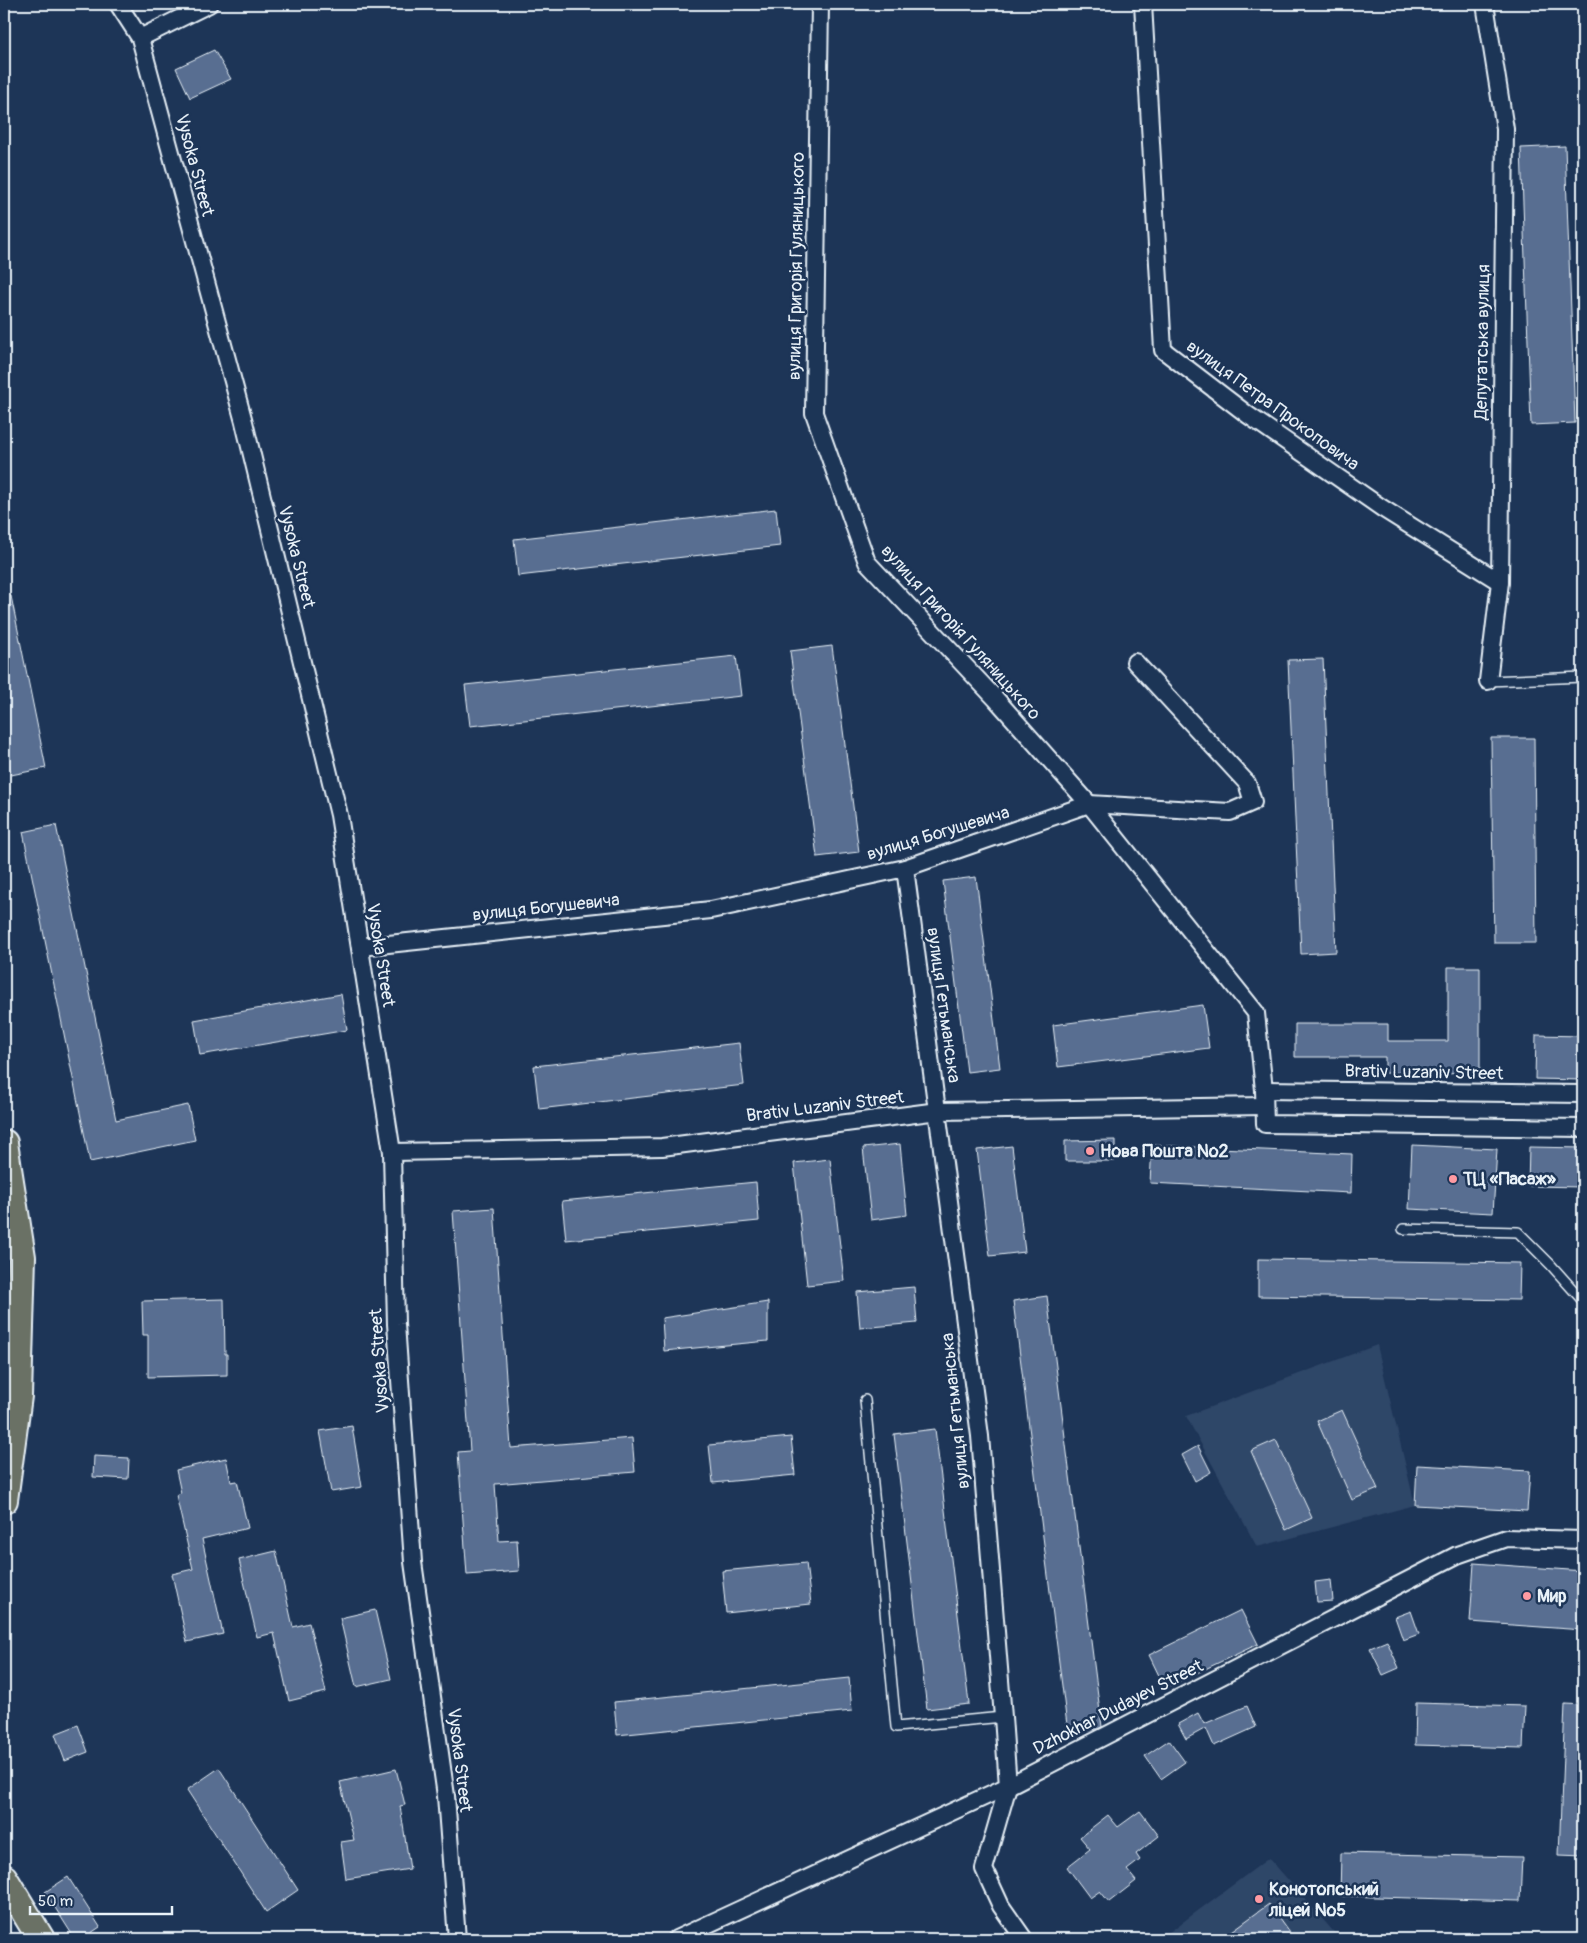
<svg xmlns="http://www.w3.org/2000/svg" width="1587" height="1943" viewBox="0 0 1587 1943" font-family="Pangolin,sans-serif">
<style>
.built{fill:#2f4668}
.building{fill:#586e91;stroke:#e8f1f8}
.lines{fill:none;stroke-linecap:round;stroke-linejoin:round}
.lane-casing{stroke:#e8f1f8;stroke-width:12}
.street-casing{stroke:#e8f1f8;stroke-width:20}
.primary-casing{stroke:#e8f1f8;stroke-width:30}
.lane{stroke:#1d3557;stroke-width:9}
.street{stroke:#1d3557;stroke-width:16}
.primary{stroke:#6b7165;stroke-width:26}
.poi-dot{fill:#ff9aa2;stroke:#1d3557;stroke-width:2}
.labels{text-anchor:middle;stroke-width:5;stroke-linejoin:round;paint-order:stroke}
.street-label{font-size:18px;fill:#e8f1f8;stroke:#1d3557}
.poi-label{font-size:18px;font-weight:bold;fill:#e8f1f8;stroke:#1d3557;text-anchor:start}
</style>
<rect width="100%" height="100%" fill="#1d3557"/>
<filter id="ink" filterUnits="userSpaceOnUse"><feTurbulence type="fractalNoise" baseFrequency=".02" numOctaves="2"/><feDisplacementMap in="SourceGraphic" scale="10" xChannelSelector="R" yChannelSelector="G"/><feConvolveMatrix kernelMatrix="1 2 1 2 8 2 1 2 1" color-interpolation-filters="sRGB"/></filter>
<g filter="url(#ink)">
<g class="built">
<polygon points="1377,1345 1415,1505 1257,1547 1186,1416"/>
<polygon points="1269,1858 1340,1939 1160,1939"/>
</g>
<g class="building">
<polygon points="214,50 231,79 190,98 176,68"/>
<polygon points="1565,146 1575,423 1531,425 1521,148"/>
<polygon points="776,509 780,546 518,576 514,539"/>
<polygon points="4,596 11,596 46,768 11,775 4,742"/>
<polygon points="832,646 859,852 817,857 790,651"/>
<polygon points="736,656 741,696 470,726 465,685"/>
<polygon points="1323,659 1336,952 1301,954 1288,660"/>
<polygon points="1491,738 1534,738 1536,943 1494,943"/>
<polygon points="56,825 116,1120 188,1105 195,1140 90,1162 23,832"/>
<polygon points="976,877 1000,1068 967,1072 943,881"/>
<polygon points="1448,967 1480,967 1480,1074 1385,1073 1385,1057 1295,1057 1295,1024 1388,1024 1388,1041 1448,1041"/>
<polygon points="341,994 347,1030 200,1055 194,1020"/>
<polygon points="1203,1005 1209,1048 1058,1067 1053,1025"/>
<polygon points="1536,1035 1583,1036 1583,1080 1535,1079"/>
<polygon points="739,1043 744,1085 539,1109 534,1066"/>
<polygon points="1115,1140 1115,1161 1065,1161 1065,1141"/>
<polygon points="900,1144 907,1215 871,1220 863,1148"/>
<polygon points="1152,1145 1352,1154 1351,1193 1150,1183"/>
<polygon points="1412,1145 1497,1149 1493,1213 1409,1209"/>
<polygon points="1012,1146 1025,1252 990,1256 977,1150"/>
<polygon points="1529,1147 1583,1148 1583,1187 1528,1186"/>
<polygon points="830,1159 844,1281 807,1285 794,1163"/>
<polygon points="756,1182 759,1221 566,1240 562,1201"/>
<polygon points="494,1208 511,1448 632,1438 635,1472 495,1484 499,1541 517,1540 519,1571 467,1575 458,1452 470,1451 453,1211"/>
<polygon points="1258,1259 1520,1263 1519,1300 1258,1296"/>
<polygon points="914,1287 917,1323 860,1328 857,1292"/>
<polygon points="1047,1296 1102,1727 1097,1729 1068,1733 1013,1301"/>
<polygon points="224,1299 225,1354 227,1354 227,1375 148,1377 148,1335 143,1335 142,1301"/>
<polygon points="768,1302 768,1341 664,1351 662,1318"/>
<polygon points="1342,1410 1378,1489 1352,1500 1317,1421"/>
<polygon points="352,1426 362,1487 331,1492 320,1431"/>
<polygon points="935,1429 969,1704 927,1709 894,1434"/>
<polygon points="791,1437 795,1475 713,1483 709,1445"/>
<polygon points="1276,1440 1312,1518 1286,1530 1251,1451"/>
<polygon points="1198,1446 1211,1472 1195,1481 1182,1455"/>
<polygon points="94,1456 129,1458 128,1479 93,1477"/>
<polygon points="226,1458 231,1482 237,1481 248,1528 202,1539 223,1634 187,1642 172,1574 193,1569 176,1495 181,1493 176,1470"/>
<polygon points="1417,1465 1530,1471 1527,1511 1415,1505"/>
<polygon points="276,1551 293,1627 309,1623 326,1692 289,1701 274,1633 257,1637 239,1560"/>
<polygon points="806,1563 811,1604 726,1613 722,1571"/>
<polygon points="1474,1563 1583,1571 1583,1630 1470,1622"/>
<polygon points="1331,1580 1333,1601 1317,1602 1315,1582"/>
<polygon points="375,1610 391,1679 356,1687 340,1618"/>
<polygon points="1241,1610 1258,1644 1165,1688 1149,1655"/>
<polygon points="1411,1611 1419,1634 1403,1640 1395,1617"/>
<polygon points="1387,1641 1399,1668 1383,1675 1370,1648"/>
<polygon points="849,1678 852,1711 617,1735 614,1702"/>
<polygon points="1416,1703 1525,1706 1523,1748 1415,1745"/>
<polygon points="1565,1704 1583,1705 1583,1856 1559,1855"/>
<polygon points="1247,1706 1256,1727 1214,1746 1206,1728 1186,1739 1178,1724 1198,1713 1204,1724"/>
<polygon points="78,1725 88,1752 65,1761 55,1734"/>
<polygon points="1169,1740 1185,1762 1161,1779 1145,1756"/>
<polygon points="219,1768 298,1890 266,1912 187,1790"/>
<polygon points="396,1769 405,1805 400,1806 410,1869 346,1879 341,1842 354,1840 340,1782"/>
<polygon points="1140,1811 1159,1836 1136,1854 1140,1860 1127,1870 1136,1881 1109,1902 1100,1891 1090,1898 1067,1867 1090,1849 1080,1837 1108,1815 1118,1827"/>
<polygon points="1341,1853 1522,1857 1520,1901 1340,1896"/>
<polygon points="68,1877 100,1927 82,1939 75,1939 45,1892"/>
<polygon points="1269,1904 1294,1939 1221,1939"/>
</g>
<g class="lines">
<defs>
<g id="lane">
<polyline points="1488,681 1583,677"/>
<polyline points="1403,1229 1518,1232 1550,1264 1583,1301"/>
<polyline points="865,1400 896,1727 1003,1717"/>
</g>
<g id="street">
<polyline points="118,4 140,38 244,422 339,815 392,1152 396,1324 413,1562 446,1796 457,1939"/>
<polyline points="820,4 814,413 867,562 996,699 1089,804 1256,1013 1264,1090 1265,1124 1583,1128"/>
<polyline points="1143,4 1163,350 1248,415 1382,508 1500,582"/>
<polyline points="1485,4 1505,129 1500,582 1488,681"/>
<polyline points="140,38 209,4"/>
<polyline points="905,868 980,1436 1003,1717 1008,1786 984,1869 1001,1906 1024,1939"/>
<polyline points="360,947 711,910 905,868 1089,804 1230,812 1253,802 1247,783 1135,662"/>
<polyline points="1264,1090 1583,1094"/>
<polyline points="392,1152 662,1147 938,1111 1264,1106"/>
<polyline points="676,1939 1008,1786 1457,1555 1506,1538 1583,1540"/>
</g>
<g id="primary">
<polyline points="4,1143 22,1257 18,1396 4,1500"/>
<polyline points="4,1878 41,1939"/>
</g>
</defs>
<use href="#lane" class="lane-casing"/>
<use href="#street" class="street-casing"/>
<use href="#primary" class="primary-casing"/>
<use href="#lane" class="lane"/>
<use href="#street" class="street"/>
<use href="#primary" class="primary"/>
</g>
</g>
<g class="poi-dot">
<circle cx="1090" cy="1151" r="5"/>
<circle cx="1453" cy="1179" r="5"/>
<circle cx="1527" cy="1596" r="5"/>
<circle cx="1259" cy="1899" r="5"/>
</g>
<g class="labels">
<g class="street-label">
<text transform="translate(195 165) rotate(75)" y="6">Vysoka Street</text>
<text transform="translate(796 266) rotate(-89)" y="6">вулиця Григорія Гуляницького</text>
<text transform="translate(1482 342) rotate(-89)" y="6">Депутатська вулиця</text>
<text transform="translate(1273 405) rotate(36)" y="6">вулиця Петра Прокоповича</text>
<text transform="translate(297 557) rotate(76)" y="6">Vysoka Street</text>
<text transform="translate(961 632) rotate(48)" y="6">вулиця Григорія Гуляницького</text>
<text transform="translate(938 833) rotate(-17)" y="6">вулиця Богушевича</text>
<text transform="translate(546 907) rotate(-6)" y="6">вулиця Богушевича</text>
<text transform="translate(381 955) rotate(81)" y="6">Vysoka Street</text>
<text transform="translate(944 1005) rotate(82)" y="6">вулиця Гетьманська</text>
<text transform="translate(1424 1072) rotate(1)" y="6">Brativ Luzaniv Street</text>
<text transform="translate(825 1106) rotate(-7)" y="6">Brativ Luzaniv Street</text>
<text transform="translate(379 1361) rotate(-94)" y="6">Vysoka Street</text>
<text transform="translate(955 1411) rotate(-96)" y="6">вулиця Гетьманська</text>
<text transform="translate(1118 1707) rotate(-27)" y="6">Dzhokhar Dudayev Street</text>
<text transform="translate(460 1760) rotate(83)" y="6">Vysoka Street</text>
</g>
<g class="poi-label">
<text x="1100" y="1157">Нова Пошта №2</text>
<text x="1463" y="1185">ТЦ «Пасаж»</text>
<text x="1537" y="1602">Мир</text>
<text x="1269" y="1895">Конотопський<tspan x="1269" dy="21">ліцей №5</tspan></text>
</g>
</g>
<rect width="1587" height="1943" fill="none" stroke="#1d3557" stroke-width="20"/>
<rect x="10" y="10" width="1567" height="1923" fill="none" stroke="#e8f1f8" stroke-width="2" filter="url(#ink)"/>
<path d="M30 1906v8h142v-8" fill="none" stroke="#e8f1f8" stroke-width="2.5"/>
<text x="38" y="1906" font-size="15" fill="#e8f1f8" stroke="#1d3557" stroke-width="4" paint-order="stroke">50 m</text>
</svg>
